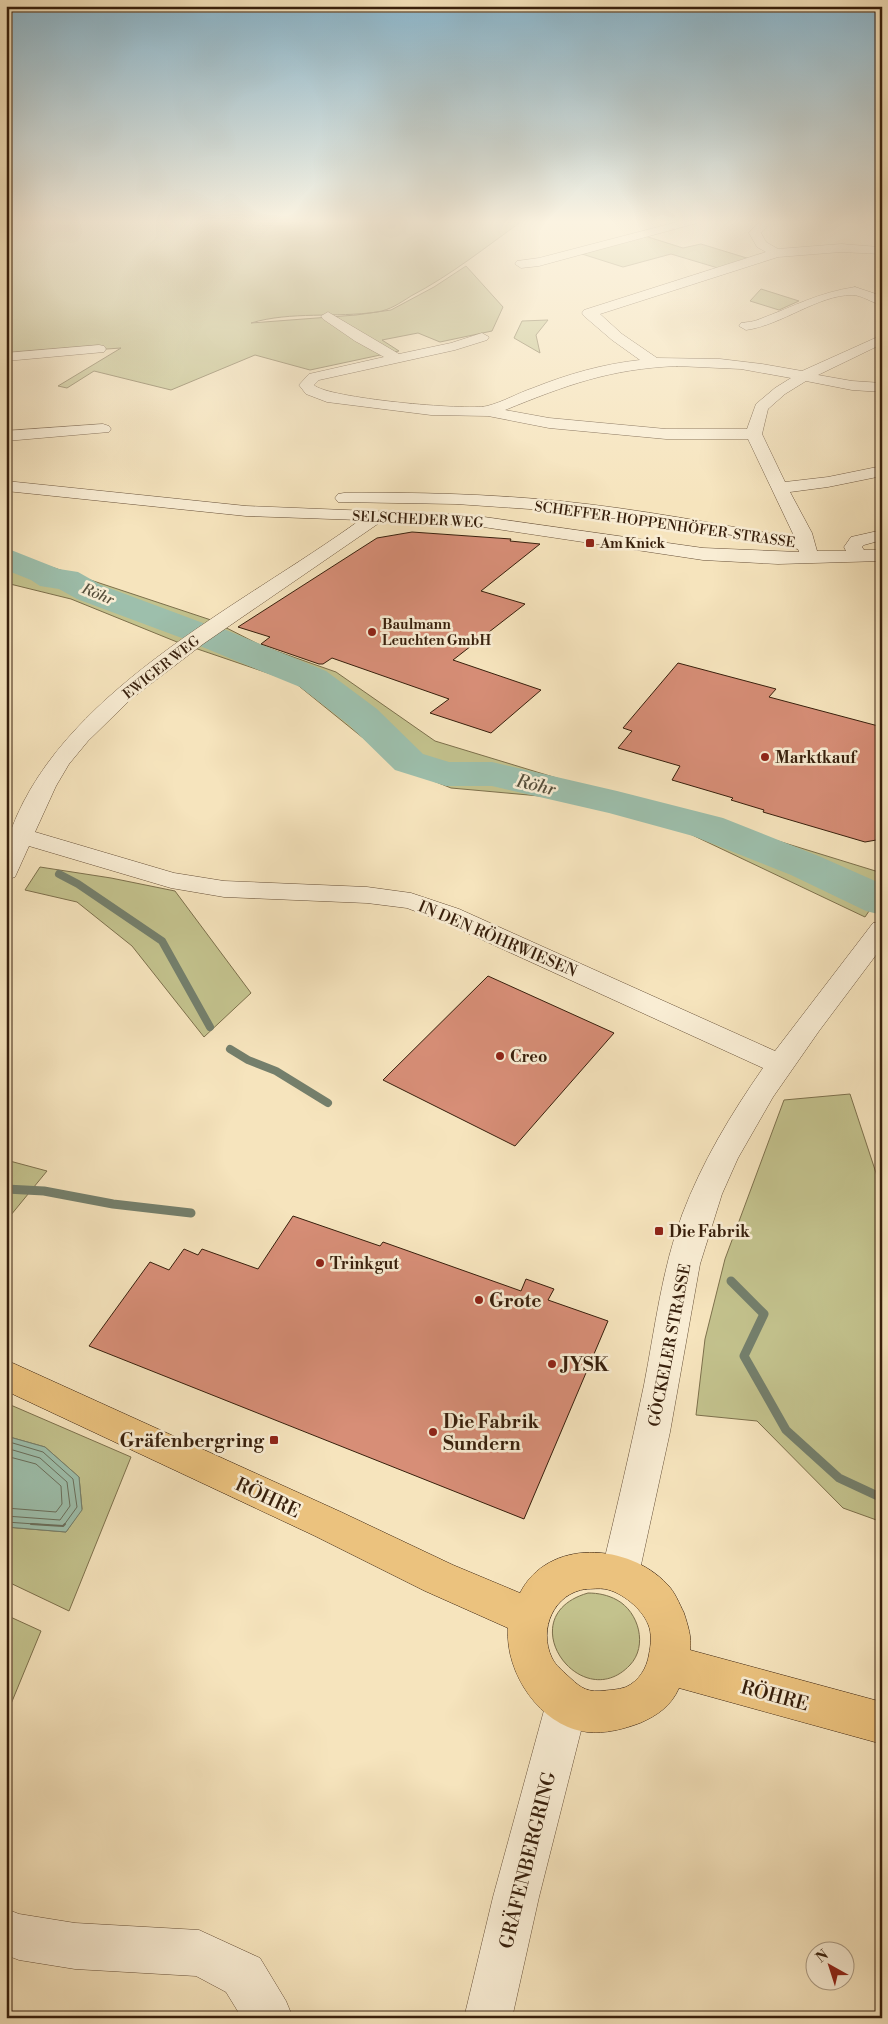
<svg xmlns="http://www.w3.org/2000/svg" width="888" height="2024" viewBox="0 0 888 2024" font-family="'Libre Bodoni',serif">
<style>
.green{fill:#c3c28d;stroke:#7d704c}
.water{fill:#9dbfac;stroke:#747f6c}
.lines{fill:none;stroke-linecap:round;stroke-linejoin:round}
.shore-far1{stroke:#6a6f5c;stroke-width:1}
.shore{stroke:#6a6f5c;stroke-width:2}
.stream-far1{stroke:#747f6c;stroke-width:8}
.stream{stroke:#747f6c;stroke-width:9}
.river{fill:#9dbfac;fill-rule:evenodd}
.building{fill:#d78e77;stroke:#371f0c}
.minor-casing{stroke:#675038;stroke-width:1}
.major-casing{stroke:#371f0c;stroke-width:1}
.minor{fill:#f9edd4;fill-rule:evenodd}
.major{fill:#ebc27e;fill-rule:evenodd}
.poi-dot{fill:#8f2418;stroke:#f9edd4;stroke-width:2}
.labels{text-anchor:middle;stroke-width:5;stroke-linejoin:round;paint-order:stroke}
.far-street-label{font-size:14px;fill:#371f0c;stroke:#f9edd4}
.far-poi-label{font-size:14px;font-weight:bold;fill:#371f0c;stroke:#f9edd4;text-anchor:start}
.far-water-label{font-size:15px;font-style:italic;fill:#564f3c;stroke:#f9edd4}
.poi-label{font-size:16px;font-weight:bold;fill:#371f0c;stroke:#f9edd4;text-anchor:start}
.street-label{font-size:16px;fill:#371f0c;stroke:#f9edd4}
.water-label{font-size:18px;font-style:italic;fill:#564f3c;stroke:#f9edd4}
.near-poi-label{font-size:19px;font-weight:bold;fill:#371f0c;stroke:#f9edd4;text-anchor:start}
.near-street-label{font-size:19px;fill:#371f0c;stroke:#f9edd4}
</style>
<rect width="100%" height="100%" fill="#f6e4bd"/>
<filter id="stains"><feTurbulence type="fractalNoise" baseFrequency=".004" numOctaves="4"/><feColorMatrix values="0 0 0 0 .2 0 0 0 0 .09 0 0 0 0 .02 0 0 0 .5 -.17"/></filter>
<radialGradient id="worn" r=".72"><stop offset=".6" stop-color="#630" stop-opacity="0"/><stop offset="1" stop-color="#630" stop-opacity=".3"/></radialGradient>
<g class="green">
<path d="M 6,221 L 522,221 C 486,247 451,275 411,296 C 400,303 390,310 377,312 C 336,318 291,311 251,323 L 356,315 L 391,310 L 434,287 L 466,266 L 503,307 L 492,331 L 440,342 L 418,333 L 382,340 L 399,351 L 310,370 L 255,355 L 171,390 L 94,371 L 67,388 L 58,386 L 121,348 L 6,356 Z"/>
<polygon points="645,236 683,248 701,244 750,259 718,268 671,254 623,267 582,254"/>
<polygon points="761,289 799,301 779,310 750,301"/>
<polygon points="548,320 536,335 540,353 514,338 522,321"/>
<polygon points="6,552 211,620 262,646 336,672 435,741 573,783 632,796 882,873 882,892 865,917 688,833 595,801 451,788 399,767 294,682 177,642 71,599 6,583"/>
<polygon points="40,867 111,878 175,891 251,993 204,1037 132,946 77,902 25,890"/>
<polygon points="850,1094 882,1191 882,1522 843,1508 757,1421 696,1415 705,1339 725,1259 784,1100"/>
<polygon points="6,1160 47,1171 6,1221"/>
<polygon points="6,1403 131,1457 69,1611 6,1581 6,1527 66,1532 82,1509 79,1477 45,1447 6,1436"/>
<path d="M 588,1593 C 598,1593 608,1595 617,1600 C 639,1612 648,1646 630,1665 C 581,1717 508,1616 588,1593 Z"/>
<polygon points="6,1615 41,1631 6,1716"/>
</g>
<polygon class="water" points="6,1436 45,1447 79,1477 82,1510 66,1532 6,1527"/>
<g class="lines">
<g class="shore-far1">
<polyline points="6,1441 43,1452 73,1479 77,1507 64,1525"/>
<polyline points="6,1448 40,1458 67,1482 70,1506 60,1520 6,1516"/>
<polyline points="6,1456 36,1464 61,1486 62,1504 56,1512 6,1508"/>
<polyline points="6,1522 49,1525"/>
</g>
<polyline class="shore" points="31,1524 63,1526 65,1524"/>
<g class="stream-far1">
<polyline points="59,874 78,884 162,941 210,1027"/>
<polyline points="230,1049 248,1060 276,1071 328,1103"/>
</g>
<g class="stream">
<polyline points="6,1189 44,1191 113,1204 191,1213"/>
<polyline points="731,1281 764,1314 744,1356 786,1430 839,1478 882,1498"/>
</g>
<polygon class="river" points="6,548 59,569 78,572 101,585 203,623 208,629 213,627 226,630 326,671 377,709 423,754 449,762 492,762 617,791 723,818 821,857 882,884 882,915 866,911 791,875 693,836 609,813 492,786 446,786 395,770 349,725 300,687 200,646 196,639 191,641 179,637 77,599 59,589 40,586 31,580 6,570"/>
</g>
<g class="building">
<polygon points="412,532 511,539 510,541 540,544 481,591 525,604 453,660 541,690 491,733 430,713 449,699 332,658 323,664 319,664 261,644 270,637 238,627 377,538"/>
<polygon points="678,663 776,689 769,697 882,727 882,839 865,842 763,812 764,810 731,800 733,798 672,780 680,766 618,748 632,731 623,728"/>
<polygon points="488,976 614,1033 515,1146 383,1080"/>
<polygon points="293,1216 380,1246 383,1242 521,1291 526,1279 554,1289 548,1300 608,1321 524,1519 89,1346 150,1262 169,1270 184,1249 198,1255 202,1249 258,1269"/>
</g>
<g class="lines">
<defs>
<g id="minor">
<polygon points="681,221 699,221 697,223 539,266 521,268 515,264 517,261 539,258"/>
<path d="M 760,221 L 772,221 L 761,233 L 766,242 L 778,249 L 841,244 L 879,247 L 882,248 L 882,254 L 841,252 L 778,257 L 600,314 L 622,334 L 657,358 L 720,359 L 762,364 L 802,371 L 882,335 L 882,344 L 818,375 L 852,381 L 882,383 L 882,392 L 852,390 L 806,381 L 785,394 L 768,409 L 762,434 L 785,482 L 828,477 L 882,466 L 882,476 L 828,487 L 790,492 L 812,533 L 817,551 L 846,551 L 844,547 L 851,537 L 882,530 L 882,540 L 864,545 L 862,547 L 864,550 L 882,550 L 882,561 L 778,564 L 703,560 L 470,525 L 382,521 L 203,644 L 131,699 L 88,741 L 69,764 L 56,786 L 35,832 L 174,873 L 224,881 L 367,887 L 411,893 L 459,909 L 775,1051 L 873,923 L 882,921 L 882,947 L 819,1031 L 773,1097 L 738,1158 L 722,1194 L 700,1264 L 670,1432 L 639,1574 L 634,1587 L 620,1593 L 606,1587 L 601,1574 C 616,1511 631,1448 644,1385 C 655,1328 662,1269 682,1215 C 702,1162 731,1114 763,1068 L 441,921 L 407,908 L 367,903 L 224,897 L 171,888 L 29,846 L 15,877 L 6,880 C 6,868 4,853 7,842 C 53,694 242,606 360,520 L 246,516 L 6,491 L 6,481 L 246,506 L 470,515 L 703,548 L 799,552 L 798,549 L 665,526 L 559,511 L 456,504 L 338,502 L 335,498 L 338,494 L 344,493 C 416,492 488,494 560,501 C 639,509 717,524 795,538 L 748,439 L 666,439 L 549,428 L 488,416 L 431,415 L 327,402 L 306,394 L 299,385 L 309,374 L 384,357 L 355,341 L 323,319 L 321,316 L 328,312 L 399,354 L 451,343 L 482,333 L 489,337 L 487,340 L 455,350 L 319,380 L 314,385 C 326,398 467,411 487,406 C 503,402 518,393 533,388 C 568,374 603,364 640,360 L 612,340 L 584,316 L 582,313 L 584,310 L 766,252 L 757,247 L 749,233 ZM 677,366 L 741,369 L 791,378 L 775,388 L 756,404 L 747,429 L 666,429 L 549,418 L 505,410 C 567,385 609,369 677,366 Z"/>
<path d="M 855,287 L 882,296 L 882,305 C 872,303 862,295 852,295 C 818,295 782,325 746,330 L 739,326 L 741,323 C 747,322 754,322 760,319 C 795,306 817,293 855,287 Z"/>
<polygon points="99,345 104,346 106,349 104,352 6,361 6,353"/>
<polygon points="103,424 109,426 111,429 109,432 6,441 6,431"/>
<polygon points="567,1682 582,1688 588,1703 539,1897 512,2018 464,2018 493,1897 546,1703 552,1688"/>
<polygon points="6,1909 19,1914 75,1923 199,1930 260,1958 286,2001 293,2018 242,2018 226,1992 196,1976 75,1969 19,1960 6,1955"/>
</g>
<path id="major" d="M 6,1360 L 341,1512 L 453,1565 L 520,1593 C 548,1538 628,1543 667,1584 C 675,1592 679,1603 684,1613 C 688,1626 692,1637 690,1650 L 882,1702 L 882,1744 L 679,1688 C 671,1706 658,1715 640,1723 C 624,1729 605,1734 587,1732 C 540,1726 505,1673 508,1628 L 425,1591 L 315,1536 L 6,1391 ZM 586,1589 C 592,1589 600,1588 605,1589 C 622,1592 642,1609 648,1624 C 652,1633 651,1645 649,1654 C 647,1668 639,1681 626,1687 C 618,1690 608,1690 600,1691 C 584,1692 578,1685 567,1675 C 562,1670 556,1666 552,1658 C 538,1629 554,1593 586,1589 Z"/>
</defs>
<use href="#minor" class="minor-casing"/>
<use href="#major" class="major-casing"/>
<use href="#minor" class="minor"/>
<use href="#major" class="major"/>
</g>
<linearGradient id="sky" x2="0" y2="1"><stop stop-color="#8ab8d0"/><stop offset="0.44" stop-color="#fbf3e1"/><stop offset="1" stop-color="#fbf3e1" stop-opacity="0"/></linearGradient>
<rect width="888" height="504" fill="url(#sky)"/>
<g class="poi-dot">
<rect x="585" y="538" width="10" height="10" rx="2.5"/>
<circle cx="372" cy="632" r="5"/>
<circle cx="765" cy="757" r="5"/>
<circle cx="500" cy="1056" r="5"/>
<rect x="654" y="1226" width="10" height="10" rx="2.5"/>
<circle cx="320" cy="1263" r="5"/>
<circle cx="479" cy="1300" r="5"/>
<circle cx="552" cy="1364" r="5"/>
<circle cx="433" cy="1432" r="5"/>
<rect x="269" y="1435" width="10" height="10" rx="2.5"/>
</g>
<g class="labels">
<g class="far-street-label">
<text transform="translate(418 519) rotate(3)" y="5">SELSCHEDER WEG</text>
<text transform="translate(665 524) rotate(8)" y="5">SCHEFFER-HOPPENHÖFER-STRASSE</text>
<text transform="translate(161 667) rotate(-38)" y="5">EWIGER WEG</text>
</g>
<g class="far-poi-label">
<text x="600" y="548">Am Knick</text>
<text x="382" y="629">Baulmann<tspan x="382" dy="16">Leuchten GmbH</tspan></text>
</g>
<g class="far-water-label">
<text transform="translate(98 594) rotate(23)" y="5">Röhr</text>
</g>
<g class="poi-label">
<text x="775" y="763">Marktkauf</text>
<text x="510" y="1062">Creo</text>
<text x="669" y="1237">Die Fabrik</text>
<text x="330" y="1269">Trinkgut</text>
</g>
<g class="street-label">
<text transform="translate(498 938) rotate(23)" y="6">IN DEN RÖHRWIESEN</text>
<text transform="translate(669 1345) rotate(-79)" y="6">GÖCKELER STRASSE</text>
</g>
<g class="water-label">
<text transform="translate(536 785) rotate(14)" y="6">Röhr</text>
</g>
<g class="near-poi-label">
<text x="489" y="1307">Grote</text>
<text x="562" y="1371">JYSK</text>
<text x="443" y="1428">Die Fabrik<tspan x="443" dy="22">Sundern</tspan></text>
<text x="264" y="1447" text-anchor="end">Gräfenbergring</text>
</g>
<g class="near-street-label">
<text transform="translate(268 1497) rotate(25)" y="7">RÖHRE</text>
<text transform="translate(775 1695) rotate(15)" y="7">RÖHRE</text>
<text transform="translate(527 1860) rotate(-76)" y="7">GRÄFENBERGRING</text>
</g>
</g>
<rect width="888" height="2024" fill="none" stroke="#f6e4bd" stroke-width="25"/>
<rect x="8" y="8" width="873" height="2009" fill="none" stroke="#371f0c" stroke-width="2.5"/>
<rect x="12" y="12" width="863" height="1999" fill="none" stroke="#371f0c"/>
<g transform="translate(830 1966) rotate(321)"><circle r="24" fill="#f9edd4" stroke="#ab9b84"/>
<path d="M0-4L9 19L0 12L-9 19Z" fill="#8f2418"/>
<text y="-8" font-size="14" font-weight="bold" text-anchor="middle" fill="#371f0c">N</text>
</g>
<rect width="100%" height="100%" filter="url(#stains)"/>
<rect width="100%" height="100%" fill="url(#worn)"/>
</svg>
